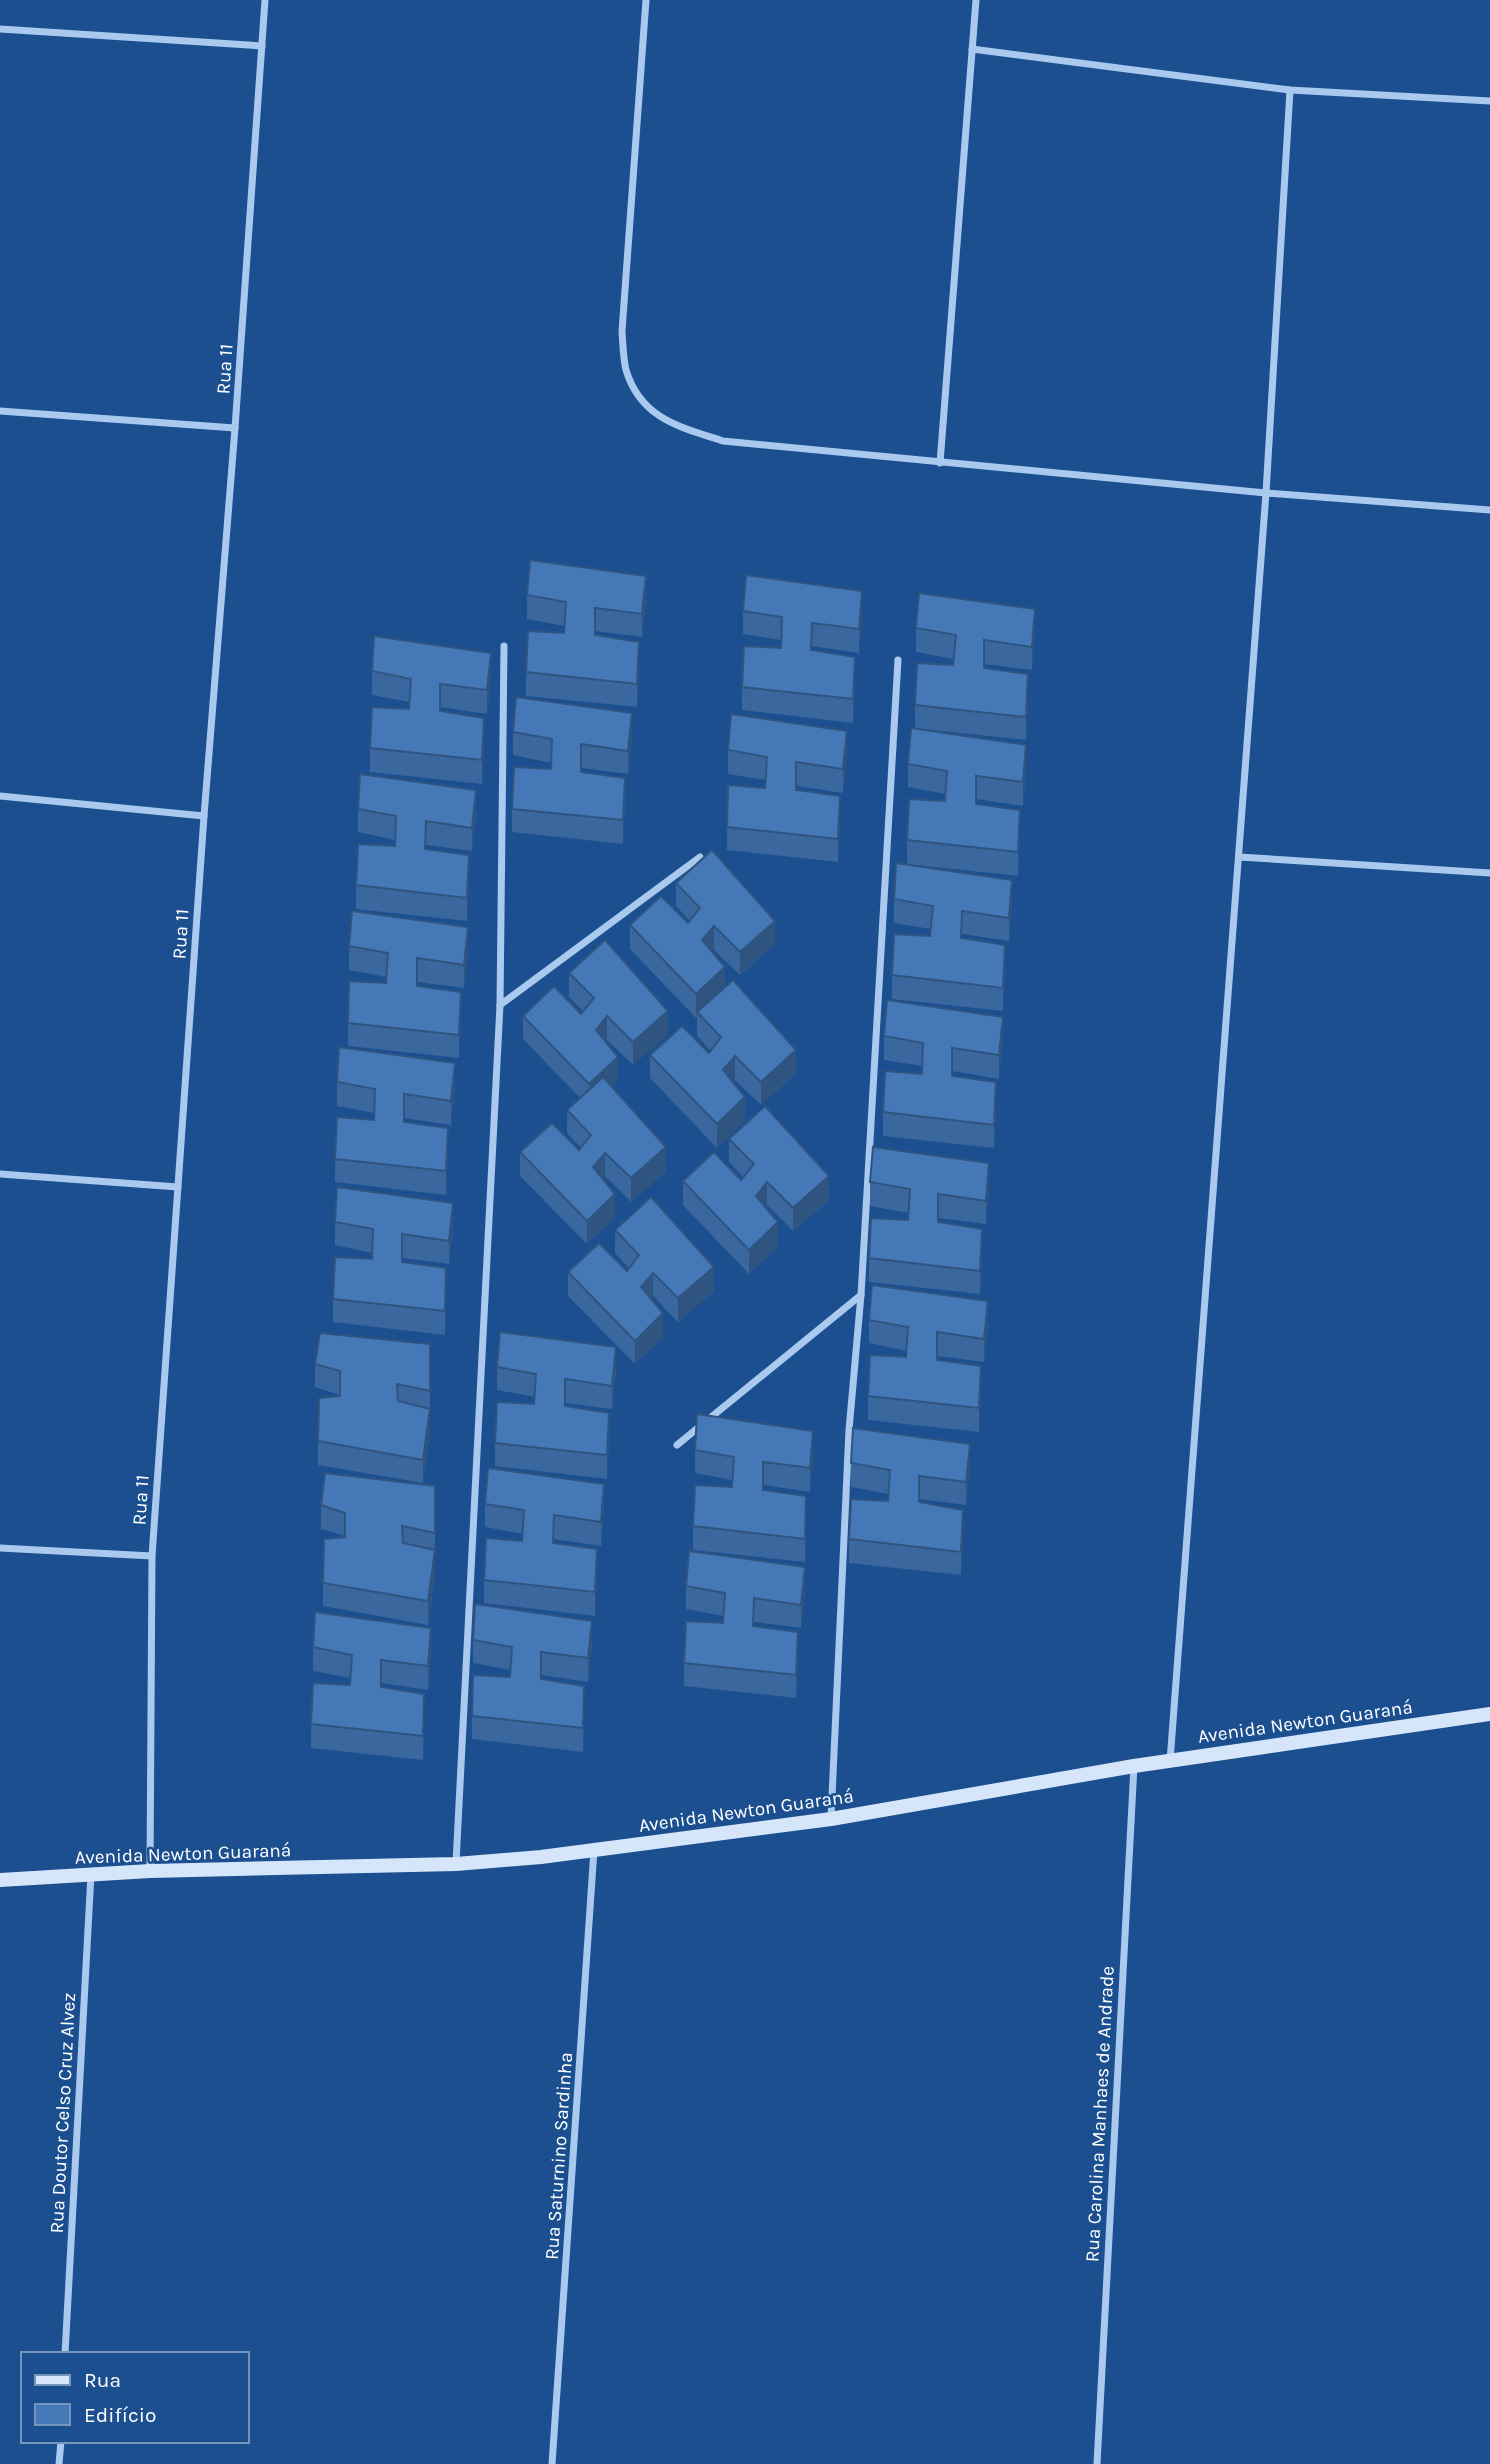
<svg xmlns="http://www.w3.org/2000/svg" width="1490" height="2464" viewBox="0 0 1490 2464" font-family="Karla,sans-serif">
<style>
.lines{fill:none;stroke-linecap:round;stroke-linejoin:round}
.street{stroke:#a9c9ee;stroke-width:7}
.secondary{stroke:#d6e6fa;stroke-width:14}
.wall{fill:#3a679d}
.shaded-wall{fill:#305480}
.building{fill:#4478b7;stroke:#305480;stroke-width:2}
.labels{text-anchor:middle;stroke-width:5;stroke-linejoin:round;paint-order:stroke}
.street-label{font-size:19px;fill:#fff;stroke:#1b4f8f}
</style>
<rect width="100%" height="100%" fill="#1b4f8f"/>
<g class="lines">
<g class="street">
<path d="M 646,0 L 622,331 C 623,344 623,358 626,370 C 641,419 680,427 723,441 L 1266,493 L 1490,510"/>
<polyline points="0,29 262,46"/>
<polyline points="972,49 1290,90 1490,101"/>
<polyline points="0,411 235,428"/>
<polyline points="940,463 976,0"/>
<polyline points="0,796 204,816"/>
<polyline points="1239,857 1490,873"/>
<polyline points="500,1005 700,857"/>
<polyline points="0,1174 178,1187"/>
<polyline points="677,1445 861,1295"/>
<polyline points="0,1548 152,1556"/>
<polyline points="1170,1761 1266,493 1290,90"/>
<polyline points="831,1818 849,1430 861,1295 898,660"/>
<polyline points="456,1863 500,1005 504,646"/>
<polyline points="150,1870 152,1556 204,816 235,428 265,0"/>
<polyline points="65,2354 91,1874"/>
<polyline points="59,2464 61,2441"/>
<polyline points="552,2464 594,1850"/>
<polyline points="1097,2464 1134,1766"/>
</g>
<polyline class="secondary" points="0,1880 150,1871 456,1864 541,1857 831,1819 1134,1766 1490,1714"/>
</g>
<g class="wall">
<polygon points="527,595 646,600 642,637 595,631 595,635 639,665 637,707 526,696 526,672 564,633 565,626 527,619"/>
<polygon points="743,611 862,615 859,653 812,646 812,650 855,680 853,723 742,710 742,687 781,648 781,640 743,634"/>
<polygon points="916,628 1035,633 1032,670 984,664 984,668 1028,698 1026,740 915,728 915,705 953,665 954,659 916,652"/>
<polygon points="372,671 491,676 487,714 440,707 440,711 484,741 482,784 370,772 370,748 409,709 409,702 372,695"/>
<polygon points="513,732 632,737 628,774 581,768 581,772 625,802 623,844 512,832 512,809 551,769 551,763 513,755"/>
<polygon points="728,750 847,754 843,793 796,786 796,790 840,820 838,862 727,850 727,827 765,788 766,780 728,774"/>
<polygon points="908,764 1026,768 1023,806 976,799 976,804 1020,833 1018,876 907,864 907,840 945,801 946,794 908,787"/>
<polygon points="358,809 476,814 472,851 426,845 425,849 469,879 467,921 356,909 356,885 395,846 395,840 358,832"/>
<polygon points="676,883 775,944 740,975 714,950 712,952 725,988 796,1073 761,1105 735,1080 733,1082 745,1120 717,1148 650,1078 650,1055 709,1053 711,1051 697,1036 697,1017 696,1018 630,949 630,925 688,923 690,921 676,906"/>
<polygon points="894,899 1012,903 1009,941 962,934 962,938 1005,968 1003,1011 892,999 892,975 930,936 931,929 894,923"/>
<polygon points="349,946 468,951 464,988 417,982 417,986 461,1016 459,1058 348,1046 348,1023 386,983 387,977 349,970"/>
<polygon points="569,973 668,1034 633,1065 607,1040 606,1042 618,1080 612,1086 666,1171 631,1202 605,1176 603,1179 615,1217 587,1244 520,1176 520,1152 579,1150 581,1148 567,1133 567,1110 580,1098 523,1039 523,1016 581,1014 583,1011 569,997"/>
<polygon points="884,1036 1003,1040 999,1079 952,1071 952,1076 996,1105 994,1148 883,1136 883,1112 922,1074 922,1066 884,1060"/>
<polygon points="337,1082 455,1087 451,1125 404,1118 404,1122 448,1152 446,1195 335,1182 335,1159 374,1120 374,1113 337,1106"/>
<polygon points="729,1139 829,1200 793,1231 767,1205 765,1207 778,1246 749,1274 683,1205 683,1181 741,1180 743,1177 729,1162"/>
<polygon points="870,1182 989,1187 986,1224 938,1218 938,1222 982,1252 980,1294 869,1282 869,1258 908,1220 908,1213 870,1206"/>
<polygon points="335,1222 453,1226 449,1264 402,1258 402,1262 446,1292 445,1335 333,1322 333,1299 372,1259 372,1253 335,1245"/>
<polygon points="615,1230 714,1291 678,1322 653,1296 651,1299 663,1337 635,1364 568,1296 568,1272 627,1271 629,1268 615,1253"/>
<polygon points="869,1320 988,1325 984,1362 937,1356 937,1360 981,1390 979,1432 868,1420 868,1396 906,1357 907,1351 869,1343"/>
<polygon points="430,1344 430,1432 423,1483 318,1465 318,1441 340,1395 315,1387 315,1364"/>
<polygon points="497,1367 616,1371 612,1409 565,1403 565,1406 609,1437 607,1479 495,1466 495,1443 534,1404 535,1397 497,1390"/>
<polygon points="695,1450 813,1454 810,1492 763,1485 763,1490 806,1519 805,1562 693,1550 693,1526 732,1487 732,1480 695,1473"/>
<polygon points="851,1463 970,1468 966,1505 919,1499 919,1502 963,1533 961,1575 849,1563 849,1539 888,1501 888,1494 851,1487"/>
<polygon points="435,1486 435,1574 428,1625 323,1606 323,1583 345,1536 321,1529 321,1505"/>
<polygon points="485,1504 604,1508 601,1546 554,1539 554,1543 597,1573 595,1616 484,1603 484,1580 522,1541 523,1534 485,1527"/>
<polygon points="686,1586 805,1591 801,1628 754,1622 754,1626 798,1656 796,1698 684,1686 684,1663 723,1623 724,1616 686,1609"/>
<polygon points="473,1640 592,1644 588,1682 541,1675 541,1680 584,1709 583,1752 472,1739 472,1716 510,1677 510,1670 473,1663"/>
<polygon points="313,1647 431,1652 428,1690 381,1683 381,1687 424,1717 423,1760 311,1748 311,1724 350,1685 350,1678 313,1671"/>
</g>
<g class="shaded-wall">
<polygon points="646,576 646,600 642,637 642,614"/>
<polygon points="862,591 862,615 859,653 859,629"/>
<polygon points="1035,609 1035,633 1032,670 1032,647"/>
<polygon points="639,642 639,665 637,707 637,684"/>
<polygon points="491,653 491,676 487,714 487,690"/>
<polygon points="855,657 855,680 853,723 853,699"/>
<polygon points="1028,674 1028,698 1026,740 1026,717"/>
<polygon points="632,713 632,737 628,774 628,751"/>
<polygon points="484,718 484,741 482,784 482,760"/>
<polygon points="847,731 847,754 843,793 843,769"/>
<polygon points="1026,745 1026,768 1023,806 1023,782"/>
<polygon points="625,778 625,802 623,844 623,820"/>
<polygon points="476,790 476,814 472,851 472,828"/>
<polygon points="840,796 840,820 838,862 838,839"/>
<polygon points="1020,810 1020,833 1018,876 1018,852"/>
<polygon points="469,855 469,879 467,921 467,898"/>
<polygon points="1012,880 1012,903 1009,941 1009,918"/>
<polygon points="775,921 775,944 740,975 740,952"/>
<polygon points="714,926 714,950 702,963 702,940"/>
<polygon points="468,927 468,951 464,988 464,965"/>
<polygon points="1005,945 1005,968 1003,1011 1003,988"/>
<polygon points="725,967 725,990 697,1012 696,1018 696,994"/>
<polygon points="461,992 461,1016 459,1058 459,1035"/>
<polygon points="668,1011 668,1034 633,1065 633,1042"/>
<polygon points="607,1016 607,1040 596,1053 596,1030"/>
<polygon points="1003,1017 1003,1040 999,1079 999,1055"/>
<polygon points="796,1050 796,1073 761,1105 761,1082"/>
<polygon points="735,1056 735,1080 723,1093 723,1070"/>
<polygon points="618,1057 618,1080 589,1108 589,1084"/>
<polygon points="455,1063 455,1087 451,1125 451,1101"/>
<polygon points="996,1082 996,1105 994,1148 994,1125"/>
<polygon points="745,1097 745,1120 717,1148 717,1124"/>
<polygon points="448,1128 448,1152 446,1195 446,1171"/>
<polygon points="666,1147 666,1171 631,1202 631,1178"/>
<polygon points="605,1153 605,1176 593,1191 593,1167"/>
<polygon points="989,1163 989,1187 986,1224 986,1201"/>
<polygon points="829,1176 829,1200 793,1231 793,1208"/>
<polygon points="767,1182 767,1205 756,1219 756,1196"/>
<polygon points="615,1194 615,1217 587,1244 587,1221"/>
<polygon points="453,1203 453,1226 449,1264 449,1241"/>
<polygon points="778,1222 778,1246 749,1274 749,1250"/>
<polygon points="982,1229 982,1252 980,1294 980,1271"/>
<polygon points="714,1267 714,1291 678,1322 678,1298"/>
<polygon points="446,1268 446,1292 445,1335 445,1311"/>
<polygon points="653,1273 653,1296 641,1311 641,1287"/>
<polygon points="988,1301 988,1325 984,1362 984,1339"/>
<polygon points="663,1313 663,1337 635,1364 635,1341"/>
<polygon points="616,1347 616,1371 612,1409 612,1386"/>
<polygon points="981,1366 981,1390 979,1432 979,1408"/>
<polygon points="430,1409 430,1432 423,1483 423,1460"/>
<polygon points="609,1413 609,1437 607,1479 607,1455"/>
<polygon points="813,1431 813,1454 810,1492 810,1468"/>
<polygon points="970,1444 970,1468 966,1505 966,1482"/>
<polygon points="604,1484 604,1508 601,1546 601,1522"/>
<polygon points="806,1496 806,1519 805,1562 805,1539"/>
<polygon points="963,1510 963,1533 961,1575 961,1552"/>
<polygon points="597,1549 597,1573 595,1616 595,1592"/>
<polygon points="435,1550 435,1574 428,1625 428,1601"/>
<polygon points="805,1567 805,1591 801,1628 801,1605"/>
<polygon points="592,1621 592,1644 588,1682 588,1658"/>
<polygon points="431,1628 431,1652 428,1690 428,1666"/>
<polygon points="798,1632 798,1656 796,1698 796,1675"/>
<polygon points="584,1686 584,1709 583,1752 583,1728"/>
<polygon points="424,1694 424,1717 423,1760 423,1736"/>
</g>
<g class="building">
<polygon points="530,560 646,576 642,614 595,608 595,635 639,642 637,684 526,672 528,631 564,633 566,602 527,595"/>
<polygon points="746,575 862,591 859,629 812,623 811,650 855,657 853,699 742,687 744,646 781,648 782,617 743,611"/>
<polygon points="919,593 1035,609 1032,647 984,640 984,668 1028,674 1026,717 915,705 917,663 953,665 956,635 916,628"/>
<polygon points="374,636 491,653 487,690 440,684 440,711 484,718 482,760 370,748 372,707 409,709 411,679 372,671"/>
<polygon points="516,697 632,713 628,751 581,744 581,772 625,778 623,820 512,809 514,767 551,769 552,739 513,732"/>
<polygon points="731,714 847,731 843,769 796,762 796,790 840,796 838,839 727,827 728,785 765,788 767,757 728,750"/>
<polygon points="911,728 1026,745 1023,782 976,776 976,804 1020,810 1018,852 907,840 909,799 945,801 947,771 908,764"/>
<polygon points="360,774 476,790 472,828 426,821 425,849 469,855 467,898 356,885 358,844 395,846 396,816 358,809"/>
<polygon points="712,850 775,921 740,952 714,926 702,940 725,967 696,994 630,925 661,896 688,923 700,908 676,883"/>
<polygon points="896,863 1012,880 1009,918 962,911 961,938 1005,945 1003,988 892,975 894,934 930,936 933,906 894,899"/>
<polygon points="352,911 468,927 464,965 417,958 417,986 461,992 459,1035 348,1023 349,981 386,983 388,953 349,946"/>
<polygon points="605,940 668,1011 633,1042 607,1016 596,1030 618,1057 589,1084 523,1016 554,986 581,1014 594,998 569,973"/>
<polygon points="733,980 796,1050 761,1082 735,1056 723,1070 745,1097 717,1124 650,1055 682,1026 709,1053 721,1037 697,1012"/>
<polygon points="887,1000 1003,1017 999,1055 952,1048 952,1076 996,1082 994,1125 883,1112 885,1071 922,1074 923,1043 884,1036"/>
<polygon points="339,1047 455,1063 451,1101 404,1094 404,1122 448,1128 446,1171 335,1159 337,1117 374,1120 375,1089 337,1082"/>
<polygon points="603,1077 666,1147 631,1178 605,1153 593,1167 615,1194 587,1221 520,1152 552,1123 579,1150 591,1135 567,1110"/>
<polygon points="765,1106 829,1176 793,1208 767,1182 756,1196 778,1222 749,1250 683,1181 714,1152 741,1180 754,1164 729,1139"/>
<polygon points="873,1147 989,1163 986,1201 938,1194 938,1222 982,1229 980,1271 869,1258 871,1218 908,1220 910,1189 870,1182"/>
<polygon points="337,1187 453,1203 449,1241 402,1234 402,1262 446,1268 445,1311 333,1299 335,1257 372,1259 373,1229 335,1222"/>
<polygon points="651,1197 714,1267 678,1298 653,1273 641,1287 663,1313 635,1341 568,1272 599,1243 627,1271 639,1255 615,1230"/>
<polygon points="872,1285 988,1301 984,1339 937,1332 937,1360 981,1366 979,1408 868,1396 870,1355 906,1357 908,1327 869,1320"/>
<polygon points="500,1332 616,1347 612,1386 565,1379 565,1406 609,1413 607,1455 495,1443 497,1402 534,1404 536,1374 497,1367"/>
<polygon points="320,1333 430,1344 430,1391 397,1384 398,1401 430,1409 423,1460 318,1441 319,1398 340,1396 340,1371 315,1364"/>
<polygon points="697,1414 813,1431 810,1468 763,1462 763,1490 806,1496 805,1539 693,1526 695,1485 732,1487 734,1457 695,1450"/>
<polygon points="853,1428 970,1444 966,1482 919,1476 919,1502 963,1510 961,1552 849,1539 851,1499 888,1501 890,1470 851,1463"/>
<polygon points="488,1468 604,1484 601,1522 554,1515 553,1543 597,1549 595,1592 484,1580 486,1538 522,1541 524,1510 485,1504"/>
<polygon points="325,1473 435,1486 435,1533 402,1526 403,1543 435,1550 428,1601 323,1583 324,1539 345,1537 345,1513 321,1505"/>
<polygon points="689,1551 805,1567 801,1605 754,1598 753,1626 798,1632 796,1675 684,1663 686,1621 723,1623 725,1593 686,1586"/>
<polygon points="475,1604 592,1621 588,1658 541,1652 541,1679 584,1686 583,1728 472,1716 473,1675 510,1677 512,1647 473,1640"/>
<polygon points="315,1612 431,1628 428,1666 381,1660 381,1687 424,1694 423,1736 311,1724 313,1683 350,1685 352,1655 313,1647"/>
</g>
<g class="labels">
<g class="street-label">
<text transform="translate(224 369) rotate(-86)" y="7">Rua 11</text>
<text transform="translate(180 934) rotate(-86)" y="7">Rua 11</text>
<text transform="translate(140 1500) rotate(-86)" y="7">Rua 11</text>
<text transform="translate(1305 1721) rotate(-8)" y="7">Avenida Newton Guaraná</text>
<text transform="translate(746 1810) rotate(-8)" y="7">Avenida Newton Guaraná</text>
<text transform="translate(183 1853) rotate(-2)" y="7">Avenida Newton Guaraná</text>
<text transform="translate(62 2113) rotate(-87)" y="7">Rua Doutor Celso Cruz Alvez</text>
<text transform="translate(1099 2114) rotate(-87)" y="7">Rua Carolina Manhaes de Andrade</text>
<text transform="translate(558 2156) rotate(-86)" y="7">Rua Saturnino Sardinha</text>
</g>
</g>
<rect x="21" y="2352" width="228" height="91" fill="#1b4f8f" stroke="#7695bc" stroke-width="2"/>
<rect x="35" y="2375" width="35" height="10" fill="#d6e6fa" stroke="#7695bc" stroke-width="2"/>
<text x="84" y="2387" font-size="21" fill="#ffffff">Rua</text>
<rect x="35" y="2404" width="35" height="21" fill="#4478b7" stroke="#7695bc" stroke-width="2"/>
<text x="84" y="2422" font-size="21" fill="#ffffff">Edifício</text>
</svg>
